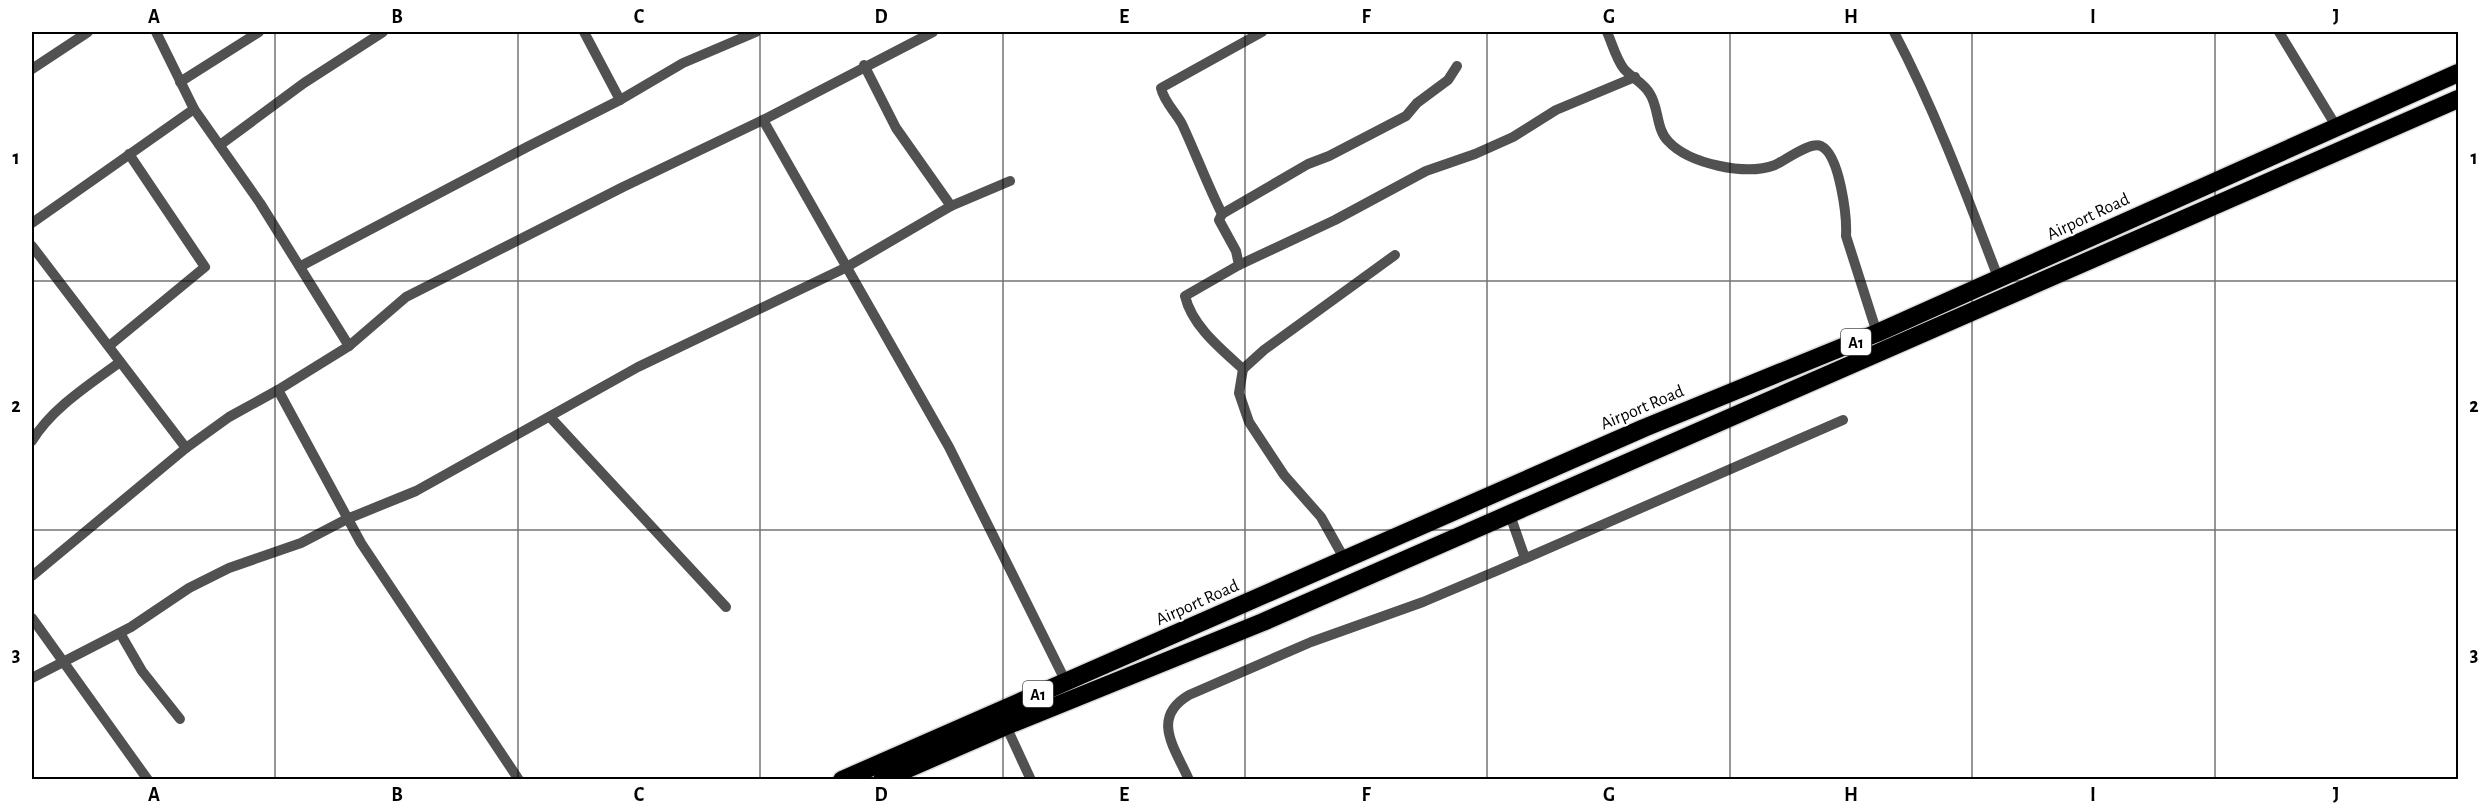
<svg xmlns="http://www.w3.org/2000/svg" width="2490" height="811" viewBox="0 0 2490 811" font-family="'Alegreya Sans',sans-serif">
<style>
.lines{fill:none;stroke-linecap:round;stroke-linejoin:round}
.highway-casing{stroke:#dbdbdb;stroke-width:21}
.street{stroke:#515151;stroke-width:10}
.highway{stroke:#000;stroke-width:18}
.grid{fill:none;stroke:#000;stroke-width:1.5;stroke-opacity:0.55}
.labels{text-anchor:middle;stroke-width:4.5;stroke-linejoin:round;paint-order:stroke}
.shield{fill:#fff;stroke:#4c4c4c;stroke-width:1.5}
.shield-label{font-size:16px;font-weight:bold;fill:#000}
.street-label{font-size:18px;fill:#000;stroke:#fff}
.neatline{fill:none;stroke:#000;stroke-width:2}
.grid-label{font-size:20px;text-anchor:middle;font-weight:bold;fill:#000}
</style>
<rect width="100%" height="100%" fill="#fff"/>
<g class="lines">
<defs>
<g id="highway">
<polyline points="842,780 1644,428 1877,333 2458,73"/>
<polyline points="882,780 1006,726 1263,622 2458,99"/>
</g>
</defs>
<use href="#highway" class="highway-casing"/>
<g class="street">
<polyline points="156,32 194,109 260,203 349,346"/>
<polyline points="584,32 620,100"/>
<path d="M 1262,32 L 1161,88 C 1164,102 1175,111 1182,124 C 1196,154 1207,184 1222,214 L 1219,220 L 1236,251 L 1239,265 L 1185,296 C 1192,326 1221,349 1243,369 L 1239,393 L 1249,422 L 1284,475 L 1321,517 L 1345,560"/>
<path d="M 1607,32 C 1612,43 1616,59 1624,69 C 1632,78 1644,83 1650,94 C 1659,108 1656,129 1668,141 C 1689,164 1746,176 1775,165 C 1786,160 1810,141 1821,146 C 1840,155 1847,217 1846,236 L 1877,333"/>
<path d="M 1894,32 C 1936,112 1967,196 1999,280"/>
<polyline points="2279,32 2336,126"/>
<polyline points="864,65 896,128 951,206"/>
<polyline points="32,69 88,32"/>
<polyline points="180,82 259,32"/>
<polyline points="763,120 949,447 1066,682"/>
<polyline points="220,145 304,83 383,32"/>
<polyline points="1222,214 1308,164 1329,156 1406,116 1417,103 1448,80 1457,66"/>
<polyline points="32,223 194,109"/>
<polyline points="32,246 186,448"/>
<polyline points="1239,265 1335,220 1426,171 1475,154 1513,137 1556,110 1635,77"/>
<polyline points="301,266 527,147 620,100 683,63 756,32"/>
<polyline points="109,346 205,267 129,154"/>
<polyline points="1243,369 1264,350 1395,255"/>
<polyline points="550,417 726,607"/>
<path d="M 32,441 C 52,408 89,385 120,362"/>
<polyline points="1510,515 1525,558"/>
<polyline points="32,576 186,448 229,417 278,390"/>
<polyline points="32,618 148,780"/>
<polyline points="120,633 142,671 180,719"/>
<polyline points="32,678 131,627 189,588 229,568 301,543 347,519 416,491 638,367 845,268 951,206 1010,181"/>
<polyline points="1006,726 1031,780"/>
<polyline points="519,780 361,543 278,390 349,346 406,297 623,187 763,120 933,32"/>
<path d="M 1189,780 C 1175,748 1150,718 1189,695 L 1311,642 L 1423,602 L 1501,569 L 1843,420"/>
</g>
<use href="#highway" class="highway"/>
</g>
<path class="grid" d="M 275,32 L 275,780M 518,32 L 518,780M 760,32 L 760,780M 1003,32 L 1003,780M 1245,32 L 1245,780M 1487,32 L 1487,780M 1730,32 L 1730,780M 1972,32 L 1972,780M 2215,32 L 2215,780M 32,281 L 2458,281M 32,530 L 2458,530"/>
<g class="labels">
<g class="shield">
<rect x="1841" y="329" width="30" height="26" rx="4.5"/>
<rect x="1023" y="681" width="30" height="26" rx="4.5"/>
</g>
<g class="shield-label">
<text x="1856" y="348">A1</text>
<text x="1038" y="700">A1</text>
</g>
<g class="street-label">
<text transform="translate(2088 216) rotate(-25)" y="6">Airport Road</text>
<text transform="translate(1642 407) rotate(-23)" y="6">Airport Road</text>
<text transform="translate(1197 602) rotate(-24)" y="6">Airport Road</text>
</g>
</g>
<rect width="2490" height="811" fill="none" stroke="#ffffff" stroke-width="66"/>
<rect x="33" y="33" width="2424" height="745" class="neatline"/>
<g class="grid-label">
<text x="154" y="23">A</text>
<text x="397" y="23">B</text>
<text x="639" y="23">C</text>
<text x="881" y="23">D</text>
<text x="1124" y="23">E</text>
<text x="1366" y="23">F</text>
<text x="1609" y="23">G</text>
<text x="1851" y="23">H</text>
<text x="2093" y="23">I</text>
<text x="2336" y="23">J</text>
<text x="16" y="164">1</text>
<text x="2474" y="164">1</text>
<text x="16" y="412">2</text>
<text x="2474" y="412">2</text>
<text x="16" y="661">3</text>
<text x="2474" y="661">3</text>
<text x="154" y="801">A</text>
<text x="397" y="801">B</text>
<text x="639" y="801">C</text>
<text x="881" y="801">D</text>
<text x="1124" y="801">E</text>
<text x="1366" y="801">F</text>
<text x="1609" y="801">G</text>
<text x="1851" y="801">H</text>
<text x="2093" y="801">I</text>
<text x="2336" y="801">J</text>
</g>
</svg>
